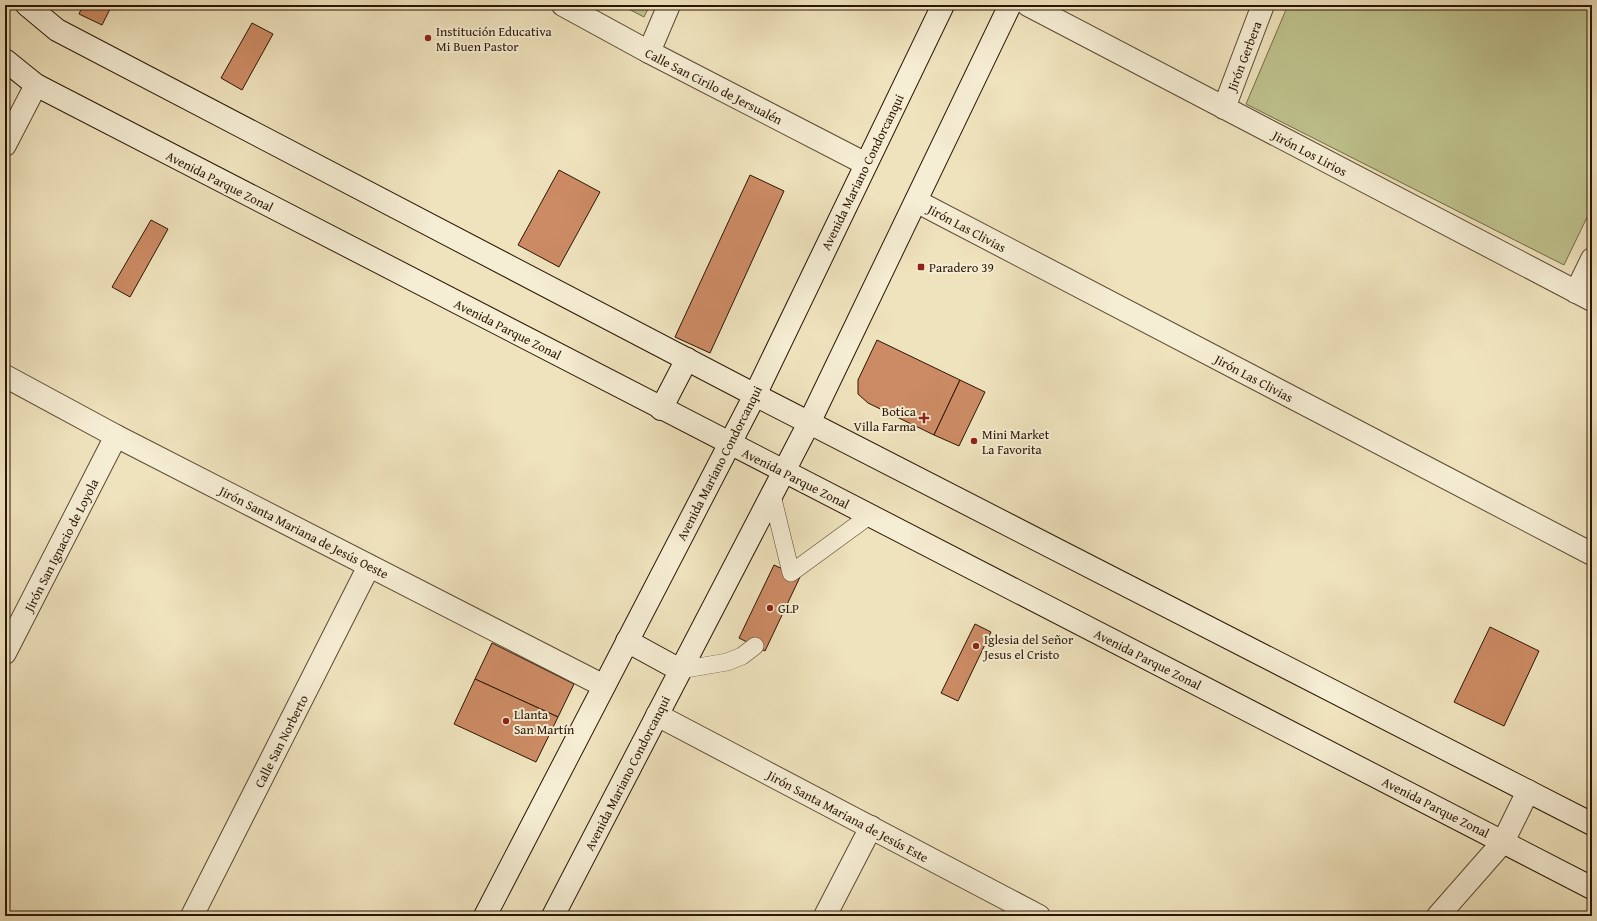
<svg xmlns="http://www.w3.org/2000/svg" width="1597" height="921" viewBox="0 0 1597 921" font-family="'Gentium Book Plus',serif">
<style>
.green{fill:#bec28d;stroke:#746c48}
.building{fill:#cc8b64;stroke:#2a1604}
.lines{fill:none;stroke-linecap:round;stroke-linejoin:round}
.service-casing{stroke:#5b4932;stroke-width:18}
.minor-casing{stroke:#5b4932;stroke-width:24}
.secondary-casing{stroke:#2a1604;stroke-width:24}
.service{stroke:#f5edd4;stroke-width:17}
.minor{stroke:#f5edd4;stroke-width:22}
.secondary{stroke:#f5edd4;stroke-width:22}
.poi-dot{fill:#8f2418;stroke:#f5edd4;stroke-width:1.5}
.labels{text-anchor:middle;stroke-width:4;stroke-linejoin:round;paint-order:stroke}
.poi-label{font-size:13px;fill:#2a1604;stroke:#f5edd4;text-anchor:start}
.street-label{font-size:13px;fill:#2a1604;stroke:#f5edd4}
</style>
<rect width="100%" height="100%" fill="#efe3bd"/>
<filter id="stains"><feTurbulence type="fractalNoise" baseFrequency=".005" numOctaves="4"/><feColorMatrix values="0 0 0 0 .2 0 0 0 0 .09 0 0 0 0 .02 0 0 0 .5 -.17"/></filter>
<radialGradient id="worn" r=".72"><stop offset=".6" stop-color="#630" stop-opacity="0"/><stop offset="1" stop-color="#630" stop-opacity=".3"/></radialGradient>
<g class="green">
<polygon points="621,5 650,5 644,17"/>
<polygon points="1288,5 1592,5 1592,207 1564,265 1246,104"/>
</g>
<g class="building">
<polygon points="83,5 112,5 102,25 79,14"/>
<polygon points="252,23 273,34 242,90 221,78"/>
<polygon points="559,170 600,192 559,267 518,245"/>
<polygon points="750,175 784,191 710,353 675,337"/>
<polygon points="151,220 168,229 130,297 112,287"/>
<polygon points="877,340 960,380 934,435 868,403 858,394 858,380"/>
<polygon points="960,380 985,392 959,446 934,435"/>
<polygon points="774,565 800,577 765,651 739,638"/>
<polygon points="975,624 991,632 958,701 941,693"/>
<polygon points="1490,627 1539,651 1504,726 1454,702"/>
<polygon points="492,643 574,684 558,717 475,679"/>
<polygon points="475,679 558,717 536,762 454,724"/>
</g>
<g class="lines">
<defs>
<g id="service">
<polyline points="772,495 791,573 869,516"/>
<polyline points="680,670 727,662 742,656 755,646"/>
</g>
<g id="minor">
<polyline points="563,5 649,52 866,164"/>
<polyline points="1028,5 1592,300"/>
<polyline points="649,52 669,5"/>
<polyline points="1224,108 1263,5"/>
<polyline points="5,145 36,85"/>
<polyline points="916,201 1592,554"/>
<polyline points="1576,292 1592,259"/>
<polyline points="5,376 116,436 604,686"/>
<polyline points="5,653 116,436"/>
<polyline points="657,715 1039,916"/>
<polyline points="192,916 369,566"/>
<polyline points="825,916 871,827"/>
<polyline points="1438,916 1503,842 1528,791"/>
</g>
<g id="secondary">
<polyline points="27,5 57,30 755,395 1592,824"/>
<polyline points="5,60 36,85 1592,888"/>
<polyline points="661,409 687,359"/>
<polyline points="627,641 680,670"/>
<polyline points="485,916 755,395 943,5"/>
<polyline points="553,916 809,423 1010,5"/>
</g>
</defs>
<use href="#service" class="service-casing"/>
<use href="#minor" class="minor-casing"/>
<use href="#secondary" class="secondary-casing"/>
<use href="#service" class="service"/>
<use href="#minor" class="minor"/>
<use href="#secondary" class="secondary"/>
</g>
<g class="poi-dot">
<circle cx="428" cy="38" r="4"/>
<rect x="917" y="263" width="8" height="8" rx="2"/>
<path d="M922 412h4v4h4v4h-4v4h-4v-4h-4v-4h4z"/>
<circle cx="974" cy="441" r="4"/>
<circle cx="770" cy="608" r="4"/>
<circle cx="976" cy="646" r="4"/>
<circle cx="506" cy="721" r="4"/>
</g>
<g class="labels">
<g class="poi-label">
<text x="436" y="36">Institución Educativa<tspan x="436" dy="15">Mi Buen Pastor</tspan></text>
<text x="929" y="272">Paradero 39</text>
<text x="916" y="416" text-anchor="end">Botica<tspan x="916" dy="15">Villa Farma</tspan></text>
<text x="982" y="439">Mini Market<tspan x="982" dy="15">La Favorita</tspan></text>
<text x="778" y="613">GLP</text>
<text x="984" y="644">Iglesia del Señor<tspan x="984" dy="15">Jesus el Cristo</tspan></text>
<text x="514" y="719">Llanta<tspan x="514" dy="15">San Martín</tspan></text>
</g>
<g class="street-label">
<text transform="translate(1244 56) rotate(-69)" y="5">Jirón Gerbera</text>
<text transform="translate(714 86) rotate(27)" y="5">Calle San Cirilo de Jersualén</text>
<text transform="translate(1310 153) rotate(28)" y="5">Jirón Los Lirios</text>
<text transform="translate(862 172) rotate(-64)" y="5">Avenida Mariano Condorcanqui</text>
<text transform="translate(220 181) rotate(27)" y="5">Avenida Parque Zonal</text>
<text transform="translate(967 228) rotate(28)" y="5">Jirón Las Clivias</text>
<text transform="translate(508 329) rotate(27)" y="5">Avenida Parque Zonal</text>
<text transform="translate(1254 378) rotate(28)" y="5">Jirón Las Clivias</text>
<text transform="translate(719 463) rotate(-63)" y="5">Avenida Mariano Condorcanqui</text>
<text transform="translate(796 478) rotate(27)" y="5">Avenida Parque Zonal</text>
<text transform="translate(304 532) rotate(27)" y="5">Jirón Santa Mariana de Jesús Oeste</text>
<text transform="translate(61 545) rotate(-63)" y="5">Jirón San Ignacio de Loyola</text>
<text transform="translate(1148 659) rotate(27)" y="5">Avenida Parque Zonal</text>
<text transform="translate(281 741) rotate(-63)" y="5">Calle San Norberto</text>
<text transform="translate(627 773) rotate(-63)" y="5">Avenida Mariano Condorcanqui</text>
<text transform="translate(1436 807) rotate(27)" y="5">Avenida Parque Zonal</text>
<text transform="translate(848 816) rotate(28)" y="5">Jirón Santa Mariana de Jesús Este</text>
</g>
</g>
<rect width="1597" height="921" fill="none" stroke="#efe3bd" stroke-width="20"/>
<rect x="6" y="6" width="1585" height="909" fill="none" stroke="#2a1604" stroke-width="2"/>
<rect x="10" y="10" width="1577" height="901" fill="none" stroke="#2a1604"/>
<rect width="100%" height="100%" filter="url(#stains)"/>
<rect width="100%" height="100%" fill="url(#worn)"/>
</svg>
